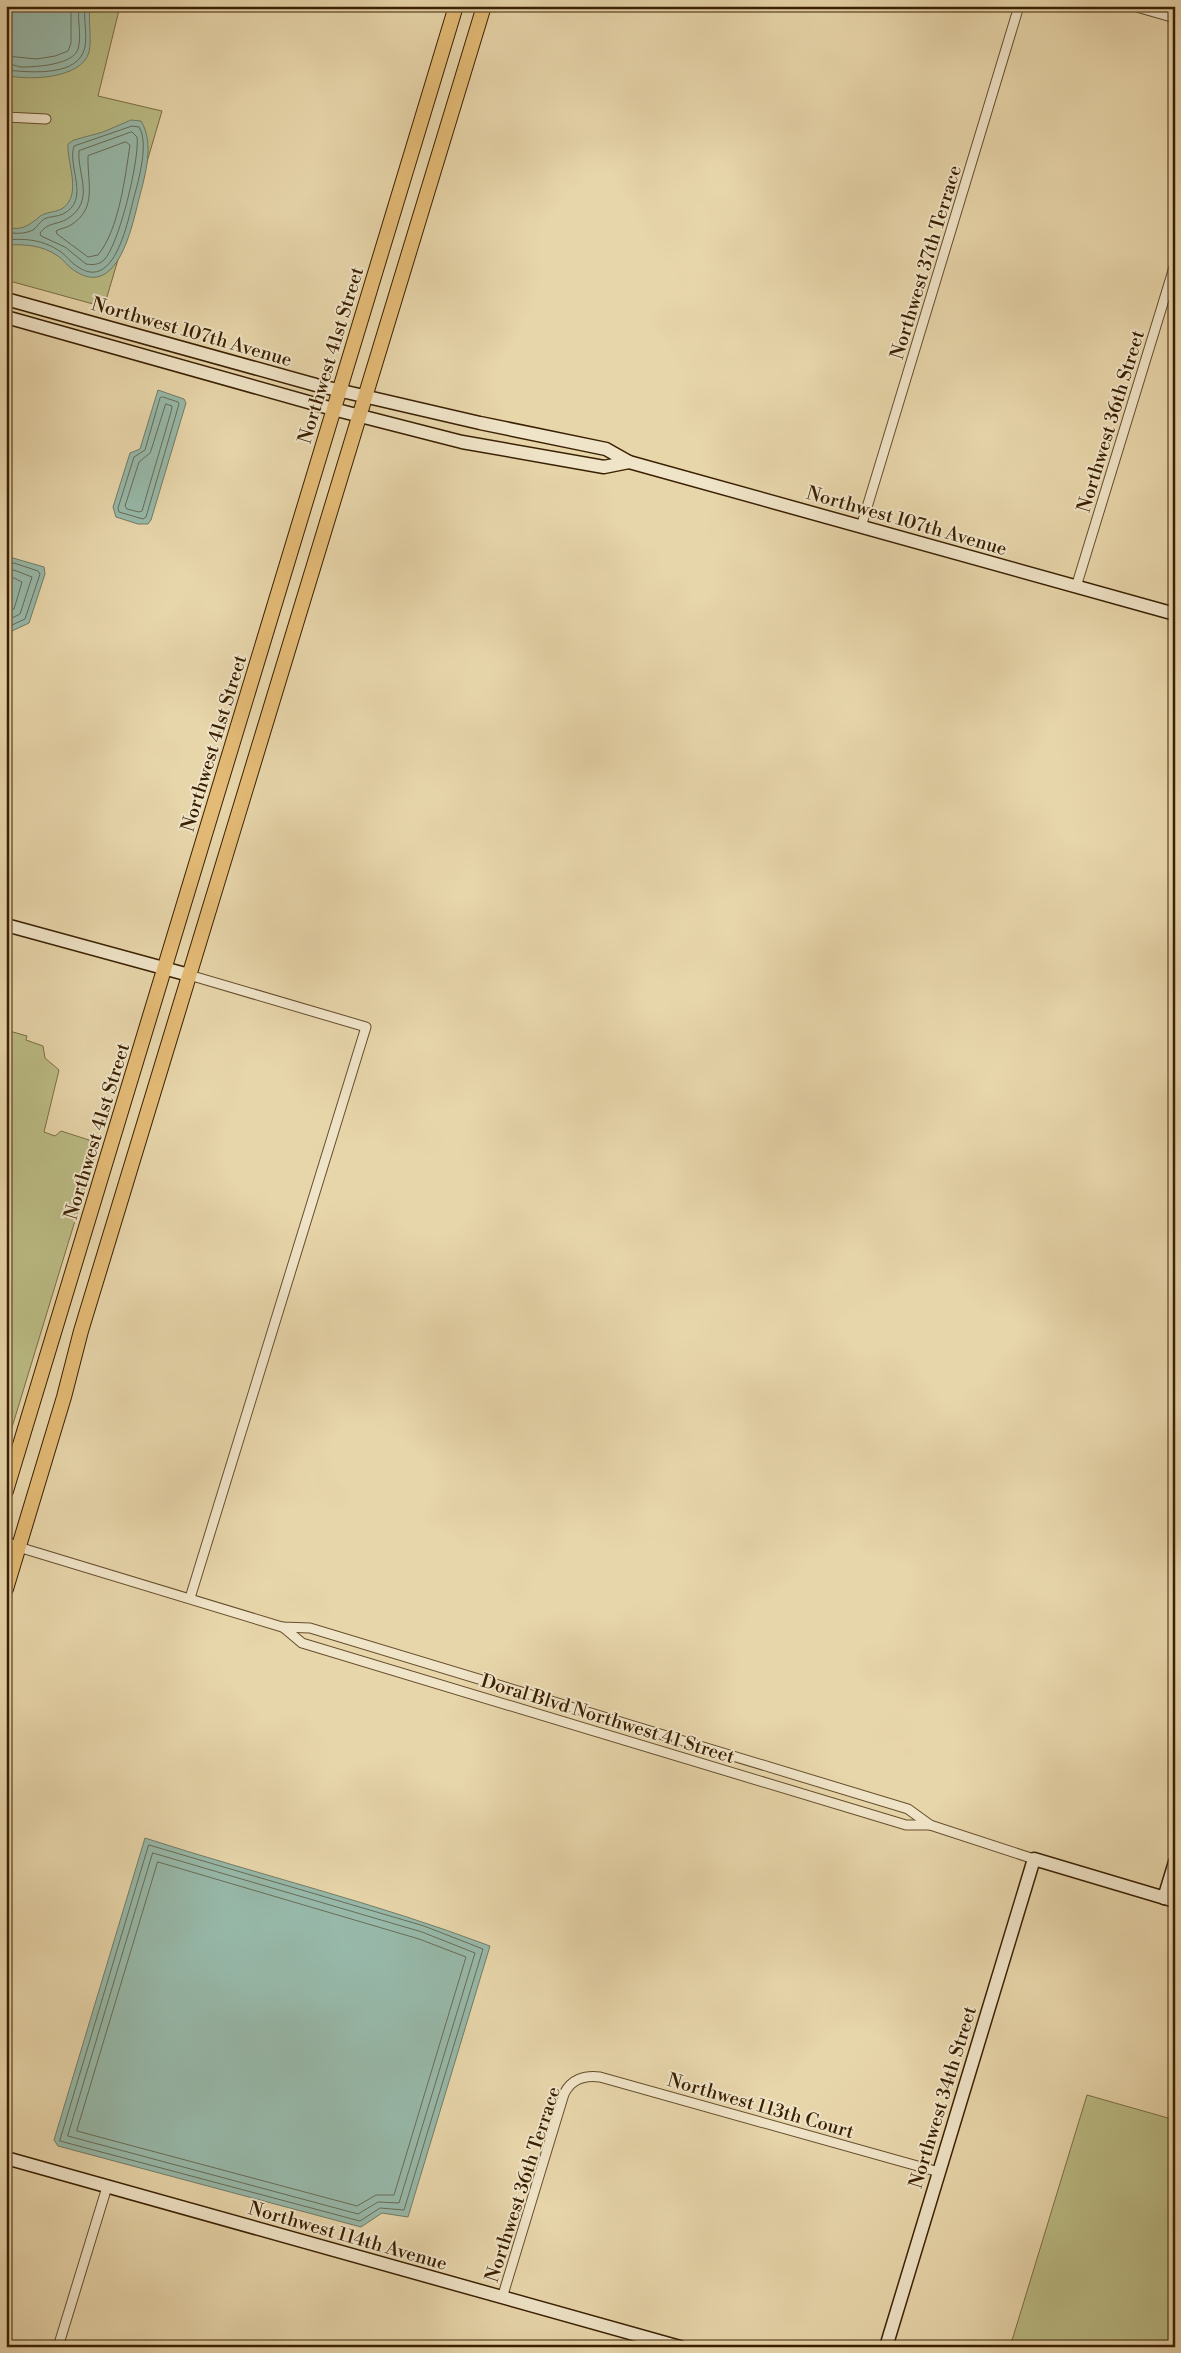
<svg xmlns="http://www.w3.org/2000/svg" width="1181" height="2353" viewBox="0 0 1181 2353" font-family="'Libre Bodoni',serif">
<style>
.green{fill:#bbbc85;stroke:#7a6e44}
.water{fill:#97b9aa;stroke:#727c67}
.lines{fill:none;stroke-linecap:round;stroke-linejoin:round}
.shore{stroke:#686c56;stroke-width:1}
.street-casing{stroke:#664e2c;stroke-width:11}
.secondary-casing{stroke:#3a2002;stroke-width:15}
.primary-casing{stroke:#3a2002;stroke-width:16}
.street{stroke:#f0e4c8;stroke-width:9}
.secondary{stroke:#f0e4c8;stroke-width:12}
.primary{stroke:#e4bb76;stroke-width:14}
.labels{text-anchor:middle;stroke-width:4;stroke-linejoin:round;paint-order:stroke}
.street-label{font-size:19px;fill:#3a2002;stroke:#f0e4c8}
</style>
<rect width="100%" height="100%" fill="#e8d6ab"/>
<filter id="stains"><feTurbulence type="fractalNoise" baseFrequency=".004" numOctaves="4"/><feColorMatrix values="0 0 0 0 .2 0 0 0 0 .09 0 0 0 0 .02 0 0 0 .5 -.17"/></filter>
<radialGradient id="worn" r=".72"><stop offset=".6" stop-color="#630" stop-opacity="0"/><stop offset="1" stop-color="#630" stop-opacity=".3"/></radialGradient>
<g class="green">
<polygon points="6,6 120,6 98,96 162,111 104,307 6,280"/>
<polygon points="6,1030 27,1036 26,1040 43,1046 45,1058 59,1070 44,1132 55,1136 61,1131 89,1140 95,1155 6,1447"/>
<polygon points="1087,2095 1175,2120 1175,2347 1010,2347"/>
</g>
<g class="water">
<path d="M 6,6 L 90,6 C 88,21 92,38 89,52 C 82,79 27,81 6,75 Z"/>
<path d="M 131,120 L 141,121 C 155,144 145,175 139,199 C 132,226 118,299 75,271 C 68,267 64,260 58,256 C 42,245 25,244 6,245 L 6,226 C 19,232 28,226 38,218 C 45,211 56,213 63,208 C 82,194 67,164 68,144 L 74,140 L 103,132 Z"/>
<polygon points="158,390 184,399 186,403 151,520 148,524 138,524 116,517 113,507 130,453 140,449"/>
<polygon points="13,558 44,567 45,574 29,623 12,631 6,645 6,560"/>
<path d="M 145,1838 C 259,1875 377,1903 490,1946 L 408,2217 L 382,2213 L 361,2227 L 58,2146 L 54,2140 Z"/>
</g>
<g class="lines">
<g class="shore">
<polyline points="6,56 37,59 55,56 68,51 71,43 71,6"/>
<path d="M 6,64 C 12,64 16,66 21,67 C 36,67 73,65 78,49 C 82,36 77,20 79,6"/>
<path d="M 6,70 C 27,72 72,77 83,53 C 89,41 83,20 85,6"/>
<path d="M 132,132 L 137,137 C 140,158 119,245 104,260 C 99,265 92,265 86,264 L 65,247 L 41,236 L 40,233 C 48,222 57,225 67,219 C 96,201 77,175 79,151 Z"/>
<path d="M 126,142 L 130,145 C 125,178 119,229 98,255 L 88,257 L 57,234 L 56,231 C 61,228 66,228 71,225 C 98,208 87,182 88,156 Z"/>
<path d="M 6,232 C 15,234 25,234 33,230 C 37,227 40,222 44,219 C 50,216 57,217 63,214 C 91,200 67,167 74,146 L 132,126 L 139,127 C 149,143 139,179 134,197 C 128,220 115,292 78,267 C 71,263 67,256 61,252 C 44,240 26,238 6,240"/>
<polygon points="163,397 178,402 179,404 146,517 143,519 119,512 118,508 134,457 145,450 160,398"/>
<polygon points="166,404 172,406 171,412 142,511 139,512 127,509 125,506 139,462 150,453"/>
<polyline points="6,565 14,563 38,571 40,574 25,619 10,626 6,631"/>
<polyline points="6,571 14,570 32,577 20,614 6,621"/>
<polyline points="6,578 14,578 22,582 14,609 6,613"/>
<polygon points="149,1845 424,1926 483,1949 404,2210 380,2208 360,2221 60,2141"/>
<polygon points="153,1853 422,1932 475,1953 399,2203 378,2202 358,2214 68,2136"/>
<polygon points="158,1862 419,1939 466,1957 394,2195 376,2195 357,2206 77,2131"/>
</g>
<defs>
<g id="street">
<polyline points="1133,6 1175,18"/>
<polyline points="6,117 46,119"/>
<polyline points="861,527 1019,6"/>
<polyline points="1076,587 1175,264"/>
<polyline points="189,975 366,1027 190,1598"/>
<polyline points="15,1546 282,1627 310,1628 908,1809 930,1825 1034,1859"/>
<polyline points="283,1627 302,1643 906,1825 930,1825"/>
<path d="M 502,2298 L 564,2094 C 571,2079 585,2075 600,2077 L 939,2172"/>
<polyline points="58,2347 107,2187"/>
</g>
<g id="secondary">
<polyline points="6,299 316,385 480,423 606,449 629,462 1175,614"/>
<polyline points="6,317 333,409 462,442 604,467 629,462"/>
<polyline points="6,925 189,975"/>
<polyline points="6,1543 10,1545"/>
<polyline points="1164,1898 1175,1862"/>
<polyline points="6,2158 680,2347"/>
<polyline points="886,2347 1034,1859 1175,1901"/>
</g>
<g id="primary">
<polyline points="6,1491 456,6"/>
<polyline points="6,1589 64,1397 81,1331 484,6"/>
</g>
</defs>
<use href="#street" class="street-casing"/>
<use href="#secondary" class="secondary-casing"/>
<use href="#primary" class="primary-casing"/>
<use href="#street" class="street"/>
<use href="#secondary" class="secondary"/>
<use href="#primary" class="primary"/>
</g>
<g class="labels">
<g class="street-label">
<text transform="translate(925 262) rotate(-73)" y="7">Northwest 37th Terrace</text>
<text transform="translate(192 331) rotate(16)" y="7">Northwest 107th Avenue</text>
<text transform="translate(330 355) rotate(-73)" y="7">Northwest 41st Street</text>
<text transform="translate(1110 421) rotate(-73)" y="7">Northwest 36th Street</text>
<text transform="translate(907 520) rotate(16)" y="7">Northwest 107th Avenue</text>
<text transform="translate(213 743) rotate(-73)" y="7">Northwest 41st Street</text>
<text transform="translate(96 1131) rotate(-73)" y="7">Northwest 41st Street</text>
<text transform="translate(608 1718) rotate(17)" y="7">Doral Blvd Northwest 41 Street</text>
<text transform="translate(942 2097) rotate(-73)" y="7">Northwest 34th Street</text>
<text transform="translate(761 2105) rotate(16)" y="7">Northwest 113th Court</text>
<text transform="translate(522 2184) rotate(-72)" y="7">Northwest 36th Terrace</text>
<text transform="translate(348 2235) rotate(16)" y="7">Northwest 114th Avenue</text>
</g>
</g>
<rect width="1181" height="2353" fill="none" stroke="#e8d6ab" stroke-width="25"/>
<rect x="8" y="8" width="1166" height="2338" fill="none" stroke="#3a2002" stroke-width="2.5"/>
<rect x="12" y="12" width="1156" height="2328" fill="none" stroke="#3a2002"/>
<rect width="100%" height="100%" filter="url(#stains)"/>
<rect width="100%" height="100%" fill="url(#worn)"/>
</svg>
